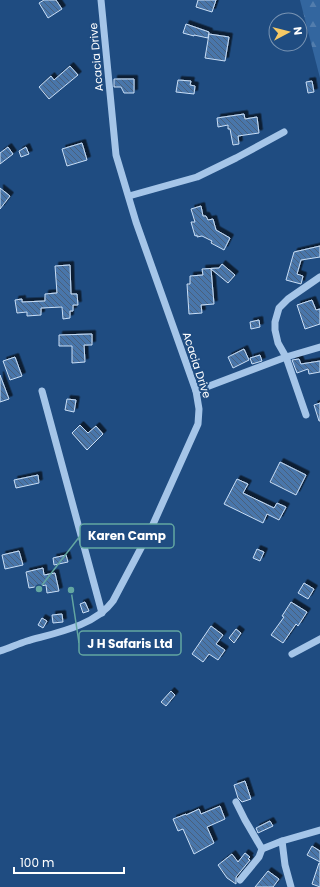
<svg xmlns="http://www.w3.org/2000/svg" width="320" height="887" viewBox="0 0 320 887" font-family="Poppins,sans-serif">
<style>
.forest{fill:url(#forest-firs)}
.building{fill:url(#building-back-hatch);stroke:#c9def6;filter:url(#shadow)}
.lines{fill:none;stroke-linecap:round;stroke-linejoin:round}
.minor{stroke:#a5c5e8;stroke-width:7}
.labels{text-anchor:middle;stroke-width:4;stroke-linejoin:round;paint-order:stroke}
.street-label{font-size:11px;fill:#fff;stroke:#1f4c81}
.leader{fill:none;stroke:#63a6a1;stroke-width:1.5}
.callout-dot{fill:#63a6a1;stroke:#1f4c81;stroke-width:1.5}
.callout{fill:#1f4c81;stroke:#63a6a1;stroke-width:1.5}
.callout-label{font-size:12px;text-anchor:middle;font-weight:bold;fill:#fff}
</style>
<defs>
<pattern id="forest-firs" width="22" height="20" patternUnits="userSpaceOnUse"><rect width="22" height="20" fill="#33669f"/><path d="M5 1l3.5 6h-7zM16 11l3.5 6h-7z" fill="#527dad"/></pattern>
<pattern id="building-back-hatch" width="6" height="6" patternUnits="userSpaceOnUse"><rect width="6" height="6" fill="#4876aa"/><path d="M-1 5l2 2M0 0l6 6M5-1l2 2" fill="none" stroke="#4a617b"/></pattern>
<filter id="shadow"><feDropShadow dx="3.5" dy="-3.5" stdDeviation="0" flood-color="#0009"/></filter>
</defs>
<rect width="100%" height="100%" fill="#1f4c81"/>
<polygon class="forest" points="300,0 320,0 320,78"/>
<g class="building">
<polygon points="44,0 56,0 62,9 48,18 39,3"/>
<polygon points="198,0 216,0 212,12 196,7"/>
<polygon points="186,24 209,32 208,38 194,35 194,36 183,33"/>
<polygon points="209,34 229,37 225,61 205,58"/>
<polygon points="70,66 78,75 49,99 39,87 51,76 54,80"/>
<polygon points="114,79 134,79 134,93 124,93 121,87 114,87"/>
<polygon points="178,80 191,81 190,85 195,86 194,94 176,92"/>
<polygon points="312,81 314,92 308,93 306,82"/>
<polygon points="244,114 245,119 257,117 259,133 238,136 239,144 233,145 230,129 228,129 228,125 218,127 217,118"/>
<polygon points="82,143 87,160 67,166 62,149"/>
<polygon points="8,147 13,154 0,164 0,153"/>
<polygon points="26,147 29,154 21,157 19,151"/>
<polygon points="0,188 10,196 0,209"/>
<polygon points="201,206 203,216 206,216 208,220 213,219 216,230 230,238 224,250 211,243 212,241 202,236 197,237 197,235 195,236 191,222 195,222 191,209"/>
<polygon points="320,246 320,257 301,260 297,274 303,276 301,284 286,280 294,252"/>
<polygon points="222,264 235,275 228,283 211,269 214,304 201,305 202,313 189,314 187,284 190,284 190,276 203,275 202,269 219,268"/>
<polygon points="70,265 71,294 77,294 78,305 73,305 73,311 70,311 70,318 63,319 62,307 41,308 41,315 27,316 27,312 17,313 15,300 22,299 22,302 45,301 45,294 57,293 55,266"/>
<polygon points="312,300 316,310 320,309 320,324 305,329 297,305"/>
<polygon points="259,320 260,327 251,329 250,322"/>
<polygon points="92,334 92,345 84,345 85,362 72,363 72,346 59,346 59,335"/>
<polygon points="244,349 249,360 233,368 228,357"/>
<polygon points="260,355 262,361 252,364 250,358"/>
<polygon points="15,357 22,376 10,380 3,361"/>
<polygon points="299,359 301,364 320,361 320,372 309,374 308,369 297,373 292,360"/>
<polygon points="0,375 9,399 0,402"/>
<polygon points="67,399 76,400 74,412 65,410"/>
<polygon points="320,403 320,421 319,421 314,405"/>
<polygon points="80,425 88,433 96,426 103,434 87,450 72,433"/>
<polygon points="280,462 306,475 296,495 270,482"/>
<polygon points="38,475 39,483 16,488 14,480"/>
<polygon points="237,479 248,484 243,493 274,508 277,503 286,507 279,520 267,514 263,523 224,504"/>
<polygon points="257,549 264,552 260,561 253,558"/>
<polygon points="19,551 23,565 5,569 2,555"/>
<polygon points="66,555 68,562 54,565 53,558"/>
<polygon points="43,568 44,575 55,573 59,591 47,593 46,585 29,588 26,572"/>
<polygon points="304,583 314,589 308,599 298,593"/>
<polygon points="85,602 89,611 83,613 80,604"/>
<polygon points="291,602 307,612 298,626 296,624 283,643 271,635 284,617 282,616"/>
<polygon points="62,614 63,622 53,623 52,615"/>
<polygon points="42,618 47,621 43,628 38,625"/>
<polygon points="211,626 223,635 216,644 225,650 218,660 209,654 203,662 192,654"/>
<polygon points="236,629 241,633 234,643 229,638"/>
<polygon points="171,691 175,695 166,706 161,702"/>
<polygon points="245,781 251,799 242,802 238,798 234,785"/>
<polygon points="220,806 225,819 207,827 214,843 194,854 183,829 178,831 173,819 186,814 186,815 199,809 201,814"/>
<polygon points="270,821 273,826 258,833 256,828"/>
<polygon points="312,846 320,851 320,862 307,855"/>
<polygon points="245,853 250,857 248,859 250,860 236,877 236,884 227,878 218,865 232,854 238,862"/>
<polygon points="319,863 320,863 320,887 312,884"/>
<polygon points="268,871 279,879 273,887 255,887"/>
</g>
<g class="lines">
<g class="minor">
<polyline points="129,196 197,177 236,158 284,132"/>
<polyline points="42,391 102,613"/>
<polyline points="196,391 286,357 320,347"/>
<polyline points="306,415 286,357 278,343 275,330 275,322 279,308 288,299 320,277"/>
<path d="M 0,651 C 9,648 18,644 27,641 C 55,633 95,626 113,601 L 150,531 L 198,424 L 199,409 L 196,391 L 136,222 L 116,155 L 101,0"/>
<polyline points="292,654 320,639"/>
<polyline points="236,802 245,820 262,849"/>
<polyline points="240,880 259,857 262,849 282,841"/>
<polyline points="291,887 285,865 282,841 320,830"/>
</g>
</g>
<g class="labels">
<g class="street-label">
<text transform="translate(96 57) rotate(-95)" y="4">Acacia Drive</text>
<text transform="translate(197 365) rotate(72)" y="4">Acacia Drive</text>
</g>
</g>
<path class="leader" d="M39 589L80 536M71 590L79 643"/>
<g class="callout-dot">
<circle cx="39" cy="589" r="4"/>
<circle cx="71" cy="590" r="4"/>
</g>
<g class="callout">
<rect x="80" y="524" width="94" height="24" rx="4"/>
<rect x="79" y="631" width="102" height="24" rx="4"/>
</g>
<g class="callout-label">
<text x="127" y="540">Karen Camp</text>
<text x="130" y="648">J H Safaris Ltd</text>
</g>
<g transform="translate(288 32) rotate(83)"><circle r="19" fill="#1f4c81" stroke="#7994b3"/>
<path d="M0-3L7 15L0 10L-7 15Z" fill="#f6c965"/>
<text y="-6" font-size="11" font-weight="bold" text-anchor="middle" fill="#ffffff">N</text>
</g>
<path d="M14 867v6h110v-6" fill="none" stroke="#ffffff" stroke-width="2"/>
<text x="20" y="867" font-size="12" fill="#ffffff" stroke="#1f4c81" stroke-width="3" paint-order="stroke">100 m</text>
</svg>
